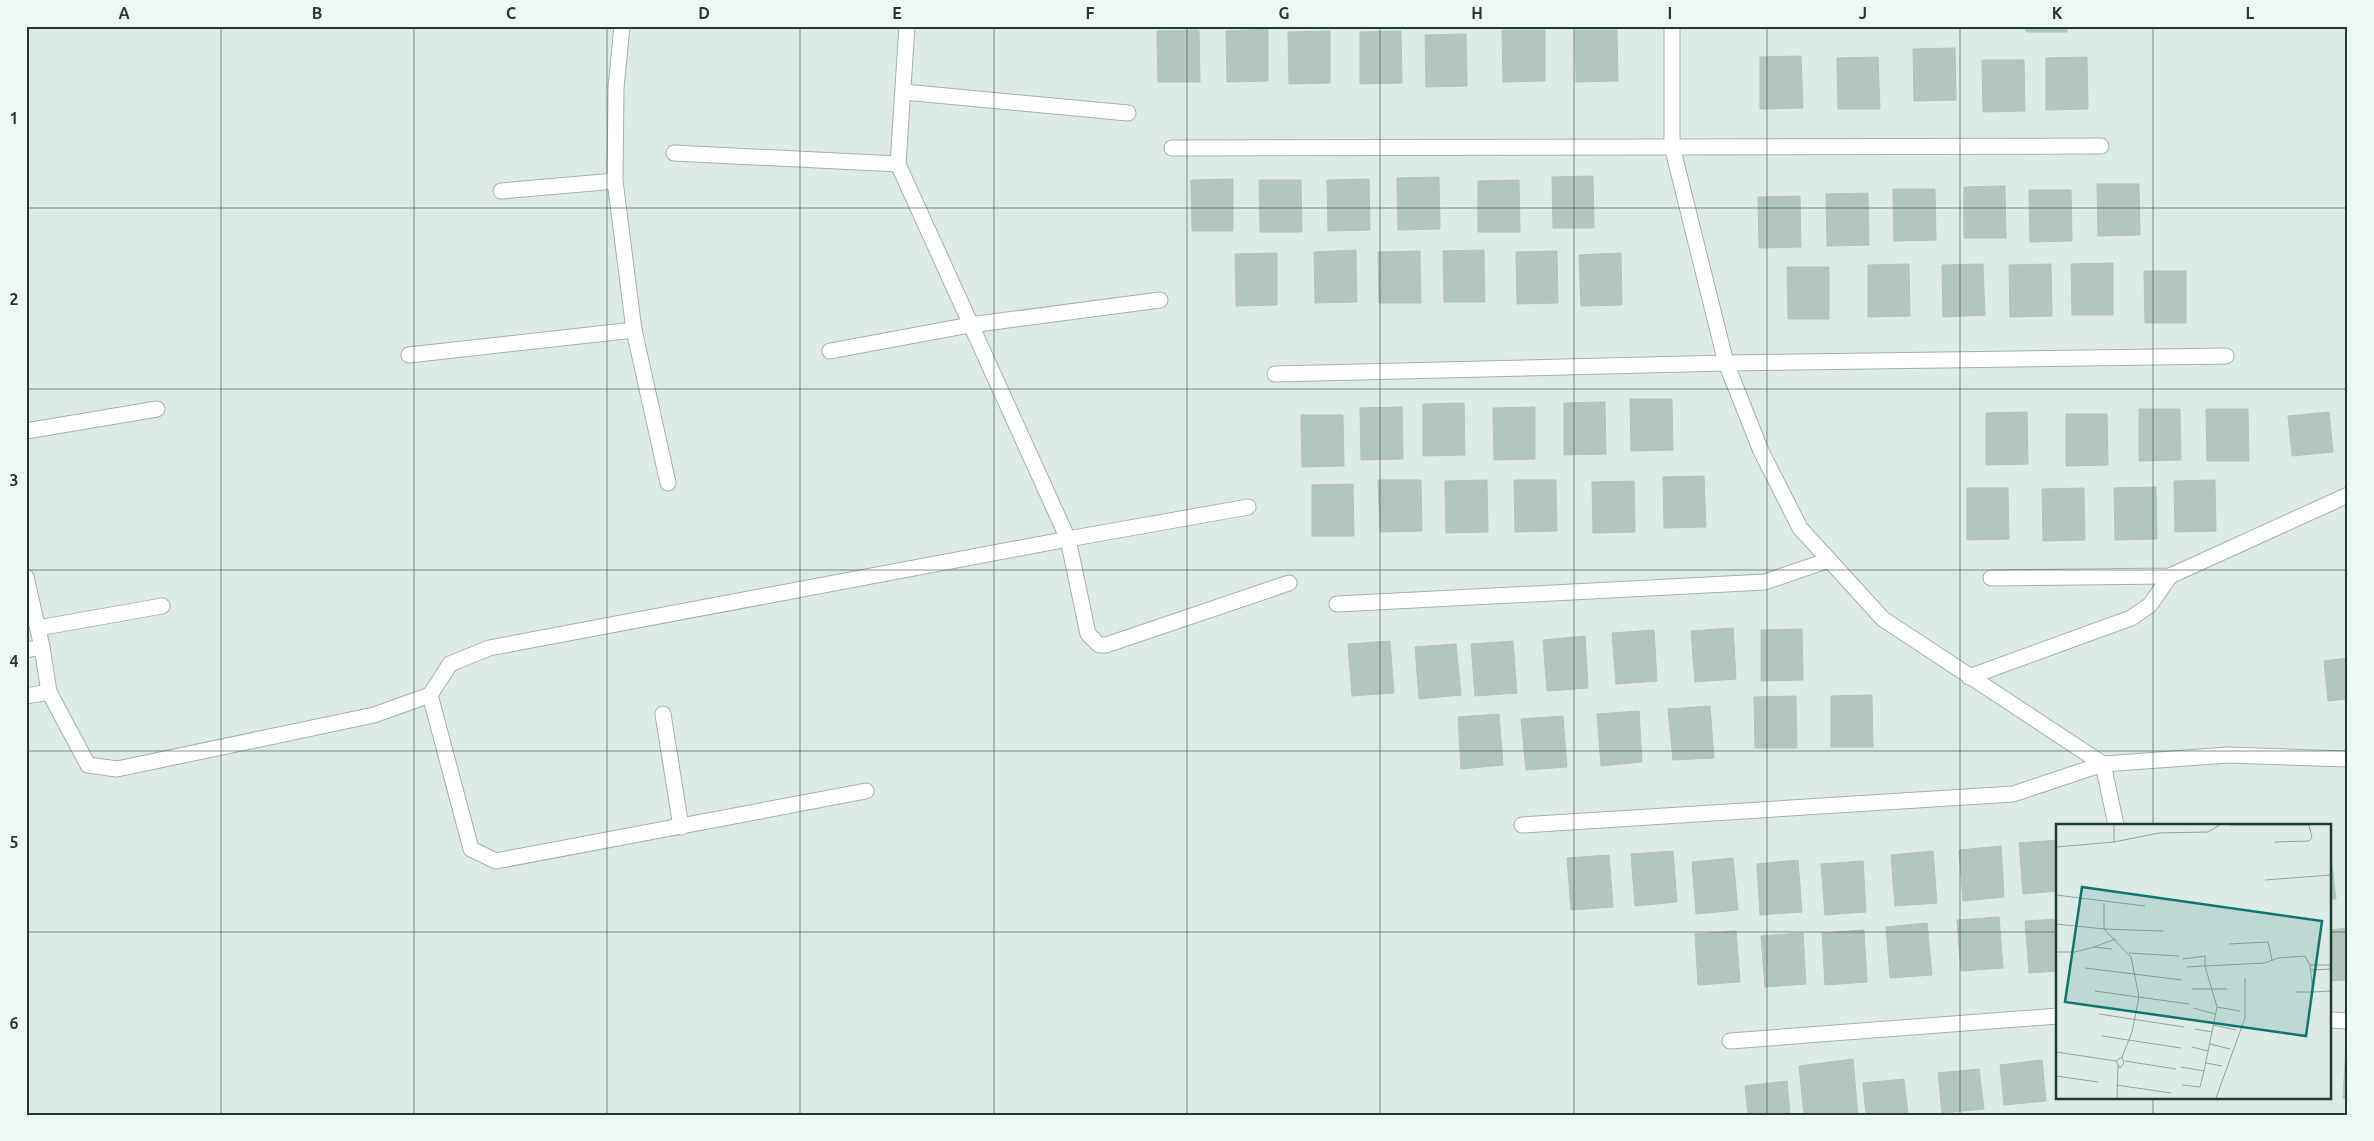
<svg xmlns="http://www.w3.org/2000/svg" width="2374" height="1141" viewBox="0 0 2374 1141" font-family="Ubuntu,sans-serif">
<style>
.building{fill:#b2c5bf;stroke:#afc4be}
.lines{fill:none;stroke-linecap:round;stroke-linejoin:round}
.minor-casing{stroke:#a0b2ae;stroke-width:17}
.minor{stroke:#fff;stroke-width:15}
.grid{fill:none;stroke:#1e3a36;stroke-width:1;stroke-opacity:0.55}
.inset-road{fill:none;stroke:#91a4a0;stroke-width:1}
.view{fill:#0f766e;fill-opacity:0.15;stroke:#0f766e;stroke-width:2.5}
.inset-edge{fill:none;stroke:#1e3a36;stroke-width:2.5}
.neatline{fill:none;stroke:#1e3a36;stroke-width:2}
.grid-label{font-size:16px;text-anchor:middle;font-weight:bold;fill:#1e3a36}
</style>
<rect width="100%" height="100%" fill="#ddeae6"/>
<g class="building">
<polygon points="2025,26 2067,26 2067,32 2026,32"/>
<polygon points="1268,29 1268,81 1227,82 1226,31"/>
<polygon points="1199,30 1200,82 1158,82 1157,31"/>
<polygon points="1502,30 1545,30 1545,81 1503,82"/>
<polygon points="1575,30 1617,30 1618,81 1576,82"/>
<polygon points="1330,31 1330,83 1289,84 1288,32"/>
<polygon points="1401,31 1402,83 1360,84 1360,32"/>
<polygon points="1466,34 1467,86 1426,87 1425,35"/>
<polygon points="1955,48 1956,100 1914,101 1913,49"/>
<polygon points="1801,56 1803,108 1760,109 1760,57"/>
<polygon points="1878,57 1880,109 1838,109 1837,58"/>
<polygon points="2087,57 2088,109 2046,110 2046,58"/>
<polygon points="1982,60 2024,60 2025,111 1983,112"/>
<polygon points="1593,176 1594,228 1553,228 1552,177"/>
<polygon points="1439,177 1440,229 1398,230 1397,178"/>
<polygon points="1233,179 1233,231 1192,231 1191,180"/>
<polygon points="1369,179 1370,230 1328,231 1327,180"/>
<polygon points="1259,180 1301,180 1302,232 1260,232"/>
<polygon points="1519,180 1520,232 1478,232 1478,181"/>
<polygon points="2097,184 2139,184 2140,235 2098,236"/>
<polygon points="2005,186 2006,238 1964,238 1964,187"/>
<polygon points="1893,189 1935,189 1936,240 1894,241"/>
<polygon points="2029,190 2071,190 2072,241 2030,242"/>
<polygon points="1868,193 1869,245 1827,246 1826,194"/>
<polygon points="1800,196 1801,247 1759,248 1758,197"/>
<polygon points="1356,250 1357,302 1315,303 1314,252"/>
<polygon points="1484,250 1485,302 1444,302 1443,251"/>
<polygon points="1420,251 1421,303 1379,303 1378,252"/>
<polygon points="1557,251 1558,303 1517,304 1516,252"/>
<polygon points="1277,253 1277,305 1236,306 1235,254"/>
<polygon points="1621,253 1622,305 1581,306 1579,255"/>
<polygon points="2113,263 2113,315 2072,315 2071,264"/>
<polygon points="1909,264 1910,316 1868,317 1868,265"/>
<polygon points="1983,264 1985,315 1943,317 1942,265"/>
<polygon points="2051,264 2052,316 2010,317 2009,265"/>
<polygon points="1787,267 1829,267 1829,319 1788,319"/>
<polygon points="2144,271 2186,271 2186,323 2145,323"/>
<polygon points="1630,399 1672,399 1673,450 1631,451"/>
<polygon points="1605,402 1606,454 1564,455 1564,403"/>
<polygon points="1464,403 1465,455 1423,456 1423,404"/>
<polygon points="1402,407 1403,459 1361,460 1360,408"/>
<polygon points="1535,407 1535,459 1494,460 1493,408"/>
<polygon points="2139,409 2180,409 2181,460 2139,461"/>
<polygon points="2206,409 2248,409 2249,461 2207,461"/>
<polygon points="2027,412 2028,464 1986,465 1986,413"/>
<polygon points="2329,412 2333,452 2292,456 2288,416"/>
<polygon points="2066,414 2107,414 2108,465 2066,466"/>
<polygon points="1301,415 1343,415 1344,466 1302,467"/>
<polygon points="1704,476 1706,527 1664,528 1663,477"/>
<polygon points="1378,480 1421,480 1422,531 1380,532"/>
<polygon points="1487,480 1488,532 1446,533 1445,481"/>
<polygon points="1514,480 1556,480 1557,531 1515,532"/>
<polygon points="2215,480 2216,531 2175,532 2174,481"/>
<polygon points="1634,481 1635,532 1593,533 1592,482"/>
<polygon points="1353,484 1354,536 1312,536 1312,485"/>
<polygon points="2156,487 2157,539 2115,540 2114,488"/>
<polygon points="1967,488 2008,488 2009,539 1967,540"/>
<polygon points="2084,488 2085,540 2043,541 2042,489"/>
<polygon points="1733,628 1736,679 1695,682 1691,631"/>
<polygon points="1802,629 1803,680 1761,681 1761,630"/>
<polygon points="1654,630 1657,681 1616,684 1612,633"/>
<polygon points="1585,636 1588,688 1547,691 1543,640"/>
<polygon points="1390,641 1394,693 1352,696 1348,644"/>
<polygon points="1513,641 1517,693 1475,696 1471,644"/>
<polygon points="1456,644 1461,695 1419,699 1415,647"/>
<polygon points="2348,658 2348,699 2328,701 2324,661"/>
<polygon points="1872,695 1873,747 1831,747 1831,696"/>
<polygon points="1796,696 1797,748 1755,748 1754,697"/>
<polygon points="1710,706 1714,758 1673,760 1668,709"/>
<polygon points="1639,711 1642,762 1601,766 1597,714"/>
<polygon points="1499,714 1503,765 1461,769 1458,717"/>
<polygon points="1563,716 1567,767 1526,770 1521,719"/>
<polygon points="2058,840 2058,891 2023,894 2019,843"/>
<polygon points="2001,846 2004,897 1963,901 1959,850"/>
<polygon points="2330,848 2336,899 2330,899"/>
<polygon points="1673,851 1677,902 1635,906 1631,854"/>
<polygon points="1933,851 1937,903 1895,906 1891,855"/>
<polygon points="1609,855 1613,907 1571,910 1567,858"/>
<polygon points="1733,858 1738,910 1696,914 1692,862"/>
<polygon points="1798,860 1802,912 1760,915 1757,864"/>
<polygon points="1863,861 1866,912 1825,915 1821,864"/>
<polygon points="1999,917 2003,968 1961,971 1957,920"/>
<polygon points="2058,919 2058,971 2029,973 2025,921"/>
<polygon points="1927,923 1932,975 1890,978 1886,927"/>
<polygon points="2348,928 2348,980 2330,981 2330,930"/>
<polygon points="1864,930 1867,982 1825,985 1822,933"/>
<polygon points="1736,931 1740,982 1698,985 1695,934"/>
<polygon points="1803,933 1806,984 1765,987 1761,936"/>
<polygon points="2346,1045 2348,1046 2348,1098 2343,1098"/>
<polygon points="1853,1059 1858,1115 1804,1115 1799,1066"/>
<polygon points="2042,1060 2046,1101 2004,1105 2000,1065"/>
<polygon points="1979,1069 1984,1109 1942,1113 1938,1073"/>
<polygon points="1904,1079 1908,1115 1866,1115 1863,1083"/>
<polygon points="1787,1081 1790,1115 1748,1115 1745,1086"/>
</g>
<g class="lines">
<defs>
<g id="minor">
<polyline points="622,26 616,88 615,181 634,330 668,483"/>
<polyline points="1672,26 1672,146 1726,363 1761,451 1800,528 1883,619 2103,764 2228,755 2348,759"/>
<polyline points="904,92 1128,113"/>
<polyline points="1172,148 2101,146"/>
<polyline points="674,153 898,164"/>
<polyline points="501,191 615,181"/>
<polyline points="830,351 970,325 1160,300"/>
<polyline points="409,355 634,330"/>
<polyline points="1275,374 1726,363 2226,356"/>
<polyline points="26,431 157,409"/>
<polyline points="1248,507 1068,539 1088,634 1099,645 1106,645 1289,583"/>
<polyline points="26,577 42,647 49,692 88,765 117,769 374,715 430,695 450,664 489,648 1068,539 898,164 907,26"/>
<polyline points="1991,578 2170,576 2348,495"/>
<polyline points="1337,604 1765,582 1829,560"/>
<polyline points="38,628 162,606"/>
<polyline points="26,650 42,647"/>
<polyline points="1969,677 2131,618 2150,605 2170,576"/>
<polyline points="430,695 471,849 496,861 866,791"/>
<polyline points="26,696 49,692"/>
<polyline points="663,714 681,827"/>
<polyline points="1522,825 2013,794 2103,764 2116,825"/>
<polyline points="2330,1020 2348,1021"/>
<polyline points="1730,1041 2058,1016"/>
</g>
</defs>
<use href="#minor" class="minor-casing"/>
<use href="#minor" class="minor"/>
</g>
<path class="grid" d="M 221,26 L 221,1115M 414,26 L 414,1115M 607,26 L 607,1115M 800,26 L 800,1115M 994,26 L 994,1115M 1187,26 L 1187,1115M 1380,26 L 1380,1115M 1574,26 L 1574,1115M 1767,26 L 1767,1115M 1960,26 L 1960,1115M 2153,26 L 2153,825M 26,208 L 2348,208M 26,389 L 2348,389M 26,570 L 2348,570M 26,751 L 2348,751M 26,932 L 2058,932M 2330,932 L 2348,932M 2153,1097 L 2153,1115"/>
<g transform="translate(2056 824)">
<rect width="275" height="275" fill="#ddeae6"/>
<path class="inset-road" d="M 58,1 L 58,18M 174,1 L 253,1M 218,18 L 253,17 L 256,14 L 253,1M 0,23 L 58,18 L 103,9 L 152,8 L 164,1M 209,56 L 275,51M 0,71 L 89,82M 48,79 L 48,105 L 107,107M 0,100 L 48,105 L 75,133 L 83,173 L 76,208 L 66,233M 173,120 L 212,118 L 216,136M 38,123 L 60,115M 0,128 L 19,128 L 38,123 L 56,125M 73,129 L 123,132M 127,135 L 149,132 L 149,142 L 131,143M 254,141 L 275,141M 29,144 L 126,156M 255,146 L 275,145M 136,165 L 171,165M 39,167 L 133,180M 240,168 L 257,168M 161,183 L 184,187M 137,184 L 159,190M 43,190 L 128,203M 157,201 L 180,206M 139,205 L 156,208M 46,212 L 125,224M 154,220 L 174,225M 136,223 L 152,227M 0,228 L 60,237 L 66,233 L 68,239 L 64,244 L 60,237M 69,237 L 120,245M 150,239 L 166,242M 125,243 L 148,247M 0,252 L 42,258M 60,261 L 115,269M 126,261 L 144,263 L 148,247 L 161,183 L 149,142 L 209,139 L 222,134 L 249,132 L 254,141 L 257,168 L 275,167M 61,274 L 62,241M 160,274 L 189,194 L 189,154"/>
<path class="view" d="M 26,63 L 266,97 L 250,212 L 9,178 Z"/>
<rect width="275" height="275" class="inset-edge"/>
</g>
<rect width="2374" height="1141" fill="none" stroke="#edf7f3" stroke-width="55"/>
<rect x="28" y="28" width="2318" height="1086" class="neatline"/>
<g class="grid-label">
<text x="124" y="19">A</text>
<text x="317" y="19">B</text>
<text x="511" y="19">C</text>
<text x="704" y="19">D</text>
<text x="897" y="19">E</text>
<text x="1090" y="19">F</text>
<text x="1284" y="19">G</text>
<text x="1477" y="19">H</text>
<text x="1670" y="19">I</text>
<text x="1863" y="19">J</text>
<text x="2057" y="19">K</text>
<text x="2250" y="19">L</text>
<text x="14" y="124">1</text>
<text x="14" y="305">2</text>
<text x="14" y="486">3</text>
<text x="14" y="667">4</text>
<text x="14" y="848">5</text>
<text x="14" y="1029">6</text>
</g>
</svg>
